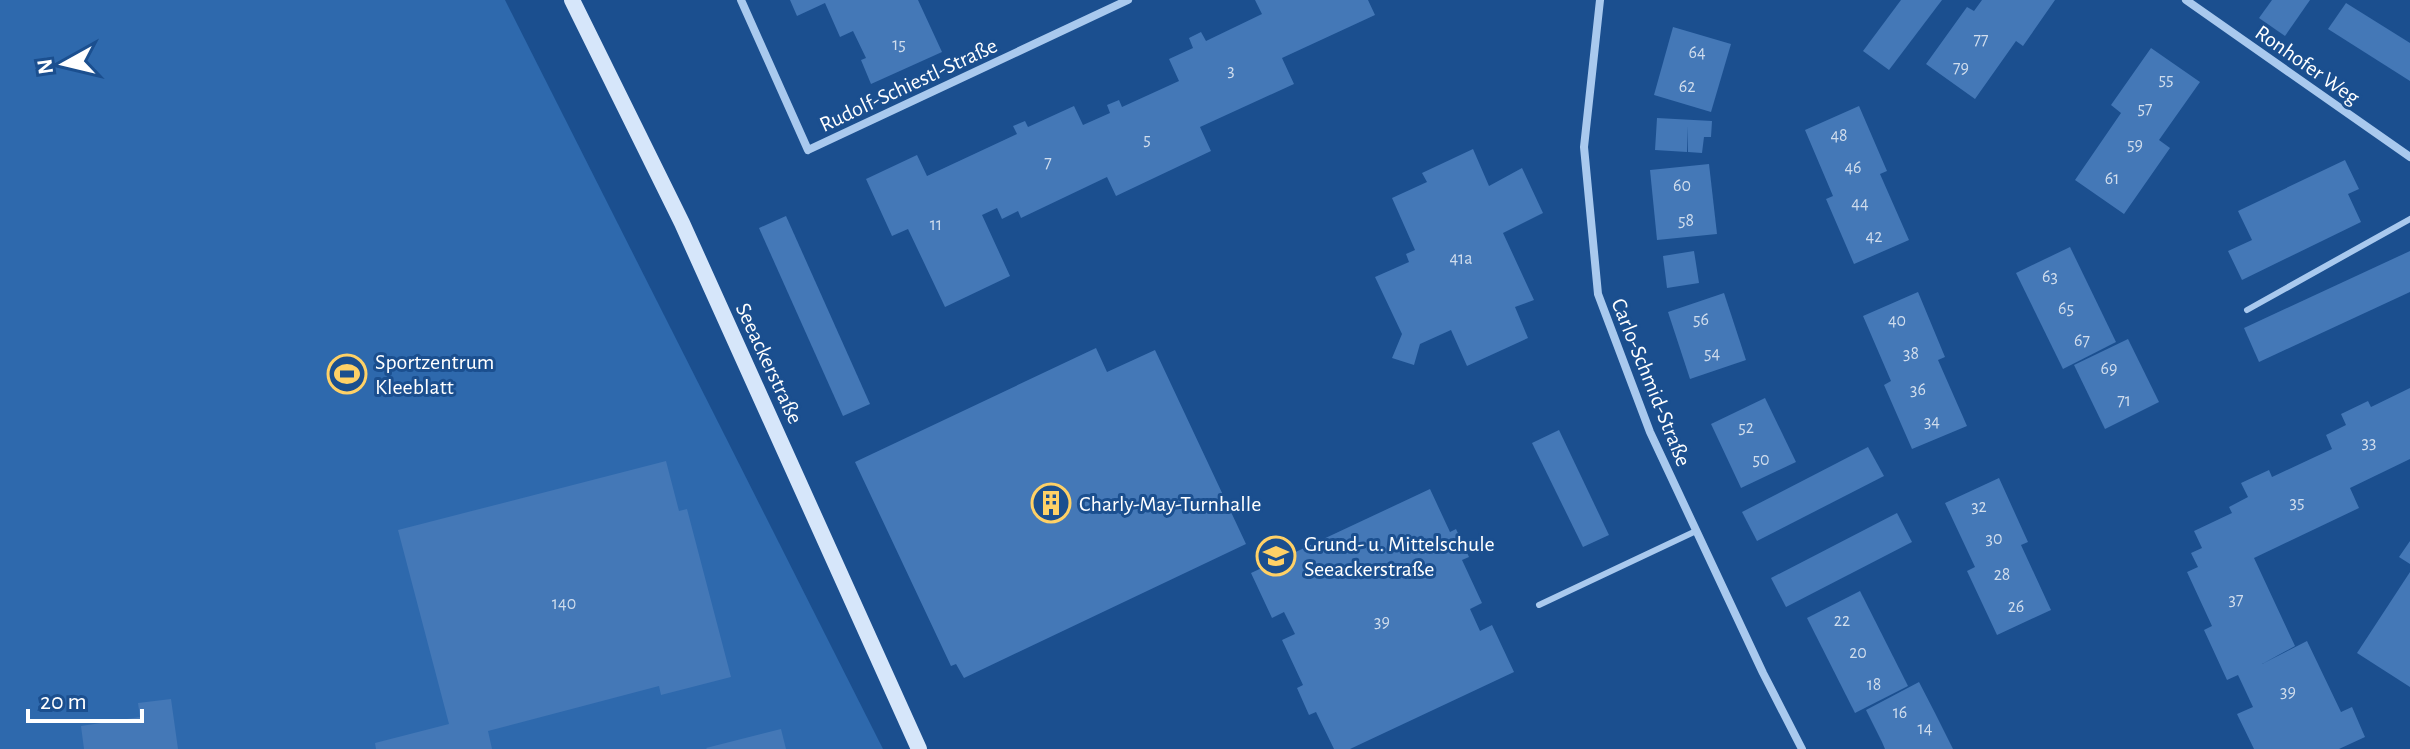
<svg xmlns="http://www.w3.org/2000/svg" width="2410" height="749" viewBox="0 0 2410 749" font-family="'Alegreya Sans',sans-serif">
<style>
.green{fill:#2e69ad}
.building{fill:#4478b7}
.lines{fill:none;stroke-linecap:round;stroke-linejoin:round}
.service{stroke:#a9c9ee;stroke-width:6}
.minor{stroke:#a9c9ee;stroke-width:8}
.secondary{stroke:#d6e6fa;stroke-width:16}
.labels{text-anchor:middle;stroke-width:6;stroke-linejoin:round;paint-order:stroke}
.number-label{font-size:18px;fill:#d0dded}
.street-label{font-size:22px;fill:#fff;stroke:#1b4f8f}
.poi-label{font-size:22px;fill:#fff;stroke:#1b4f8f;text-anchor:start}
</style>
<rect width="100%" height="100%" fill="#1b4f8f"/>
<polygon class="green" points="0,0 505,0 883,749 0,749"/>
<g class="building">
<polygon points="790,0 918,0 942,52 871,84 861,60 866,58 853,31 840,37 825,3 797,16"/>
<polygon points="1255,0 1368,0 1375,15 1282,58 1294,84 1200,127 1211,151 1116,196 1107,177 1021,218 1018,211 1002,219 997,208 982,215 1010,276 945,307 908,229 892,236 866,179 917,155 927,176 1017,134 1013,126 1025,121 1028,127 1074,106 1083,125 1110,113 1107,105 1119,100 1122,107 1179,81 1169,59 1193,48 1189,38 1201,32 1206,41 1262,14"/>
<polygon points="1901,0 1942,0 1889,70 1863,51"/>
<polygon points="1982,0 2055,0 2023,46 2016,41 1975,99 1926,64 1967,7 1974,11"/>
<polygon points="2272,0 2310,0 2285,36 2259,18"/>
<polygon points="2346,3 2410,43 2410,81 2328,29"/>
<polygon points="1673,27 1731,44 1711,112 1654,95"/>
<polygon points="2151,48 2200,82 2159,140 2170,148 2124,214 2075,180 2121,113 2111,105"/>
<polygon points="1859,106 1887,171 1880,174 1909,240 1854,264 1826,199 1833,196 1805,130"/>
<polygon points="1657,118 1712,121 1711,137 1704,137 1702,153 1688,152 1688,126 1687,152 1655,150"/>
<polygon points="1473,149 1489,186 1522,168 1543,213 1503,233 1534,300 1515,307 1528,338 1467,366 1451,330 1420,344 1414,365 1392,358 1402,334 1375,277 1409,262 1406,254 1415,250 1392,198 1427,182 1422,173"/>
<polygon points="2345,160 2359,189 2348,194 2361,222 2242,280 2228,251 2252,240 2238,211"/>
<polygon points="1709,164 1717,234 1657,240 1650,170"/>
<polygon points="786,216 870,404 843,416 759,228"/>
<polygon points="2070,247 2116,342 2063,369 2016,273"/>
<polygon points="1694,251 1699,283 1667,288 1663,256"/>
<polygon points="2410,251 2410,292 2259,362 2244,328"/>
<polygon points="1918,292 1945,357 1938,360 1967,426 1912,449 1884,385 1891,381 1863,316"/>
<polygon points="1724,293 1746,360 1690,379 1668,312"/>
<polygon points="2128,339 2159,402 2105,429 2074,365"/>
<polygon points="1096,348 1107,372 1155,350 1246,544 964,678 956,664 951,666 855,462"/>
<polygon points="2410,388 2410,459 2350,488 2359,508 2254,558 2295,646 2262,664 2307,641 2341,712 2352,707 2365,737 2339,749 2254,749 2237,714 2253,707 2238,675 2227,680 2204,630 2212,626 2187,572 2198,567 2191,553 2202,548 2194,531 2232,513 2229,507 2248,497 2241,483 2269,470 2272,477 2332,449 2326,435 2346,425 2341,414 2368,401 2371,407"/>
<polygon points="1765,398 1796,462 1741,488 1711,424"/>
<polygon points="1559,430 1609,535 1583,547 1532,443"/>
<polygon points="1868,447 1884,476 1757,541 1742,512"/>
<polygon points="666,461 679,511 687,509 731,677 661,695 659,686 488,731 492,749 376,749 375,743 449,724 398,530"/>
<polygon points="1999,478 2028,542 2021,545 2051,610 1997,635 1967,571 1975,567 1945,503"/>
<polygon points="1430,489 1450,532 1456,529 1469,557 1462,560 1482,603 1470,609 1480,631 1492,625 1514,672 1350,749 1334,749 1316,712 1309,715 1297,688 1303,685 1282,640 1295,634 1284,612 1272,618 1251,573"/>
<polygon points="1897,513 1912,542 1786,607 1771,578"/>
<polygon points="2410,541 2410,564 2399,557"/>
<polygon points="2410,572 2410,687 2357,653"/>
<polygon points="1860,591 1908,686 1855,713 1807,618"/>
<polygon points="1919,682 1935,713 1953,749 1885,749 1882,742 1866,710"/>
<polygon points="171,699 178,749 84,749 81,726 140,717 138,703"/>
<polygon points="781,729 786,749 707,749 706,748"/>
</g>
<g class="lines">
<g class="service">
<polyline points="2247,310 2410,219"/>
<polyline points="1539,605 1696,531"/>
</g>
<g class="minor">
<polyline points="741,0 808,150 1128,0"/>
<polyline points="1600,0 1584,147 1598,294 1650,432 1763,673 1802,749"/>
<polyline points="2186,0 2410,157"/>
</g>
<polyline class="secondary" points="572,0 682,223 919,749"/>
</g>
<defs>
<symbol id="stadium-ring" viewBox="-11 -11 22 22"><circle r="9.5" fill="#1b4f8f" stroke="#ffd166" stroke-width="1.5"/><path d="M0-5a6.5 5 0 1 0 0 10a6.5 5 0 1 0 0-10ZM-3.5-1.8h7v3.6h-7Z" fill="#ffd166"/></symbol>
<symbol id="building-ring" viewBox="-11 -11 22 22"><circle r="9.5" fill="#1b4f8f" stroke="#ffd166" stroke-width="1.5"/><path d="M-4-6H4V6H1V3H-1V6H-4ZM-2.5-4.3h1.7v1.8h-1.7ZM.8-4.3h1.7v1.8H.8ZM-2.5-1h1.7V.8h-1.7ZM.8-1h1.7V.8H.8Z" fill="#ffd166"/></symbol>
<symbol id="school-ring" viewBox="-11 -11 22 22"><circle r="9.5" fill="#1b4f8f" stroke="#ffd166" stroke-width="1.5"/><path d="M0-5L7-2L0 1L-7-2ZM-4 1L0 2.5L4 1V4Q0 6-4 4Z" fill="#ffd166"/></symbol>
</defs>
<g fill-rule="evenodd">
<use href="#stadium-ring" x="325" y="352" width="44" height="44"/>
<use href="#building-ring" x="1029" y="481" width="44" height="44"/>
<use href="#school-ring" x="1254" y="534" width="44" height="44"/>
</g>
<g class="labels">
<g class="number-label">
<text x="1981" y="45">77</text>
<text x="899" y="50">15</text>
<text x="1697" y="58">64</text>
<text x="1961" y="73">79</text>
<text x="1231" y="76">3</text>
<text x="2166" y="85">55</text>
<text x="1687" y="92">62</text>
<text x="2145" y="114">57</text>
<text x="1839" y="141">48</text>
<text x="1147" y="145">5</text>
<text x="2135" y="150">59</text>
<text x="1048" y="168">7</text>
<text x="1853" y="173">46</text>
<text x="2112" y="184">61</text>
<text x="1682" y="191">60</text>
<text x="1860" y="209">44</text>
<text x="1686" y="226">58</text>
<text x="936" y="230">11</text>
<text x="1874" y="242">42</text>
<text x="1461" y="264">41a</text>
<text x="2050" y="282">63</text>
<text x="2066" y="314">65</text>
<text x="1701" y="325">56</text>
<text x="1897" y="326">40</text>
<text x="2082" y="346">67</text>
<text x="1712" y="359">54</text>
<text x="1911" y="359">38</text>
<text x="2109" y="374">69</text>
<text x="1918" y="395">36</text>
<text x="2124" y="406">71</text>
<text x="1932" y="427">34</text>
<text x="1746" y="433">52</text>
<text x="2369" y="448">33</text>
<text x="1761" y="465">50</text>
<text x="2297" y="508">35</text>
<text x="1979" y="512">32</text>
<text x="1994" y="544">30</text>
<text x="2002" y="580">28</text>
<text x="2236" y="605">37</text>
<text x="564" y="609">140</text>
<text x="2016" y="612">26</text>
<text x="1842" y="626">22</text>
<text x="1382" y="627">39</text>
<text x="1858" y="658">20</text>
<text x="1874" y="690">18</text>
<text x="2288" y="697">39</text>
<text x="1900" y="718">16</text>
<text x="1925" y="734">14</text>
</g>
<g class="street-label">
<text transform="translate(2308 64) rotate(35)" y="8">Ronhofer Weg</text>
<text transform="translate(908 84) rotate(-25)" y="8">Rudolf-Schiestl-Straße</text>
<text transform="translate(770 363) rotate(65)" y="8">Seeackerstraße</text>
<text transform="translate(1652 382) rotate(68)" y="8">Carlo-Schmid-Straße</text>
</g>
<g class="poi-label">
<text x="375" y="369">Sportzentrum<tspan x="375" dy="25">Kleeblatt</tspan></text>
<text x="1079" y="511">Charly-May-Turnhalle</text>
<text x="1304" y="551">Grund- u. Mittelschule<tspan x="1304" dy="25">Seeackerstraße</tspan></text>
</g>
</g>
<g transform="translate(64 64) rotate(262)" stroke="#1b4f8f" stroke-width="6" paint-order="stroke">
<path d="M0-6L14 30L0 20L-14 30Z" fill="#ffffff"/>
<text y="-12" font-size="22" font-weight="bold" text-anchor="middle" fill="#ffffff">N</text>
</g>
<path d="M28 709v12h114v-12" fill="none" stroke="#ffffff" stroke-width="4"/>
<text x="40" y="709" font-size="24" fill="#ffffff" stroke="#1b4f8f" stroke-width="6" paint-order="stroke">20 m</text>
</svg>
